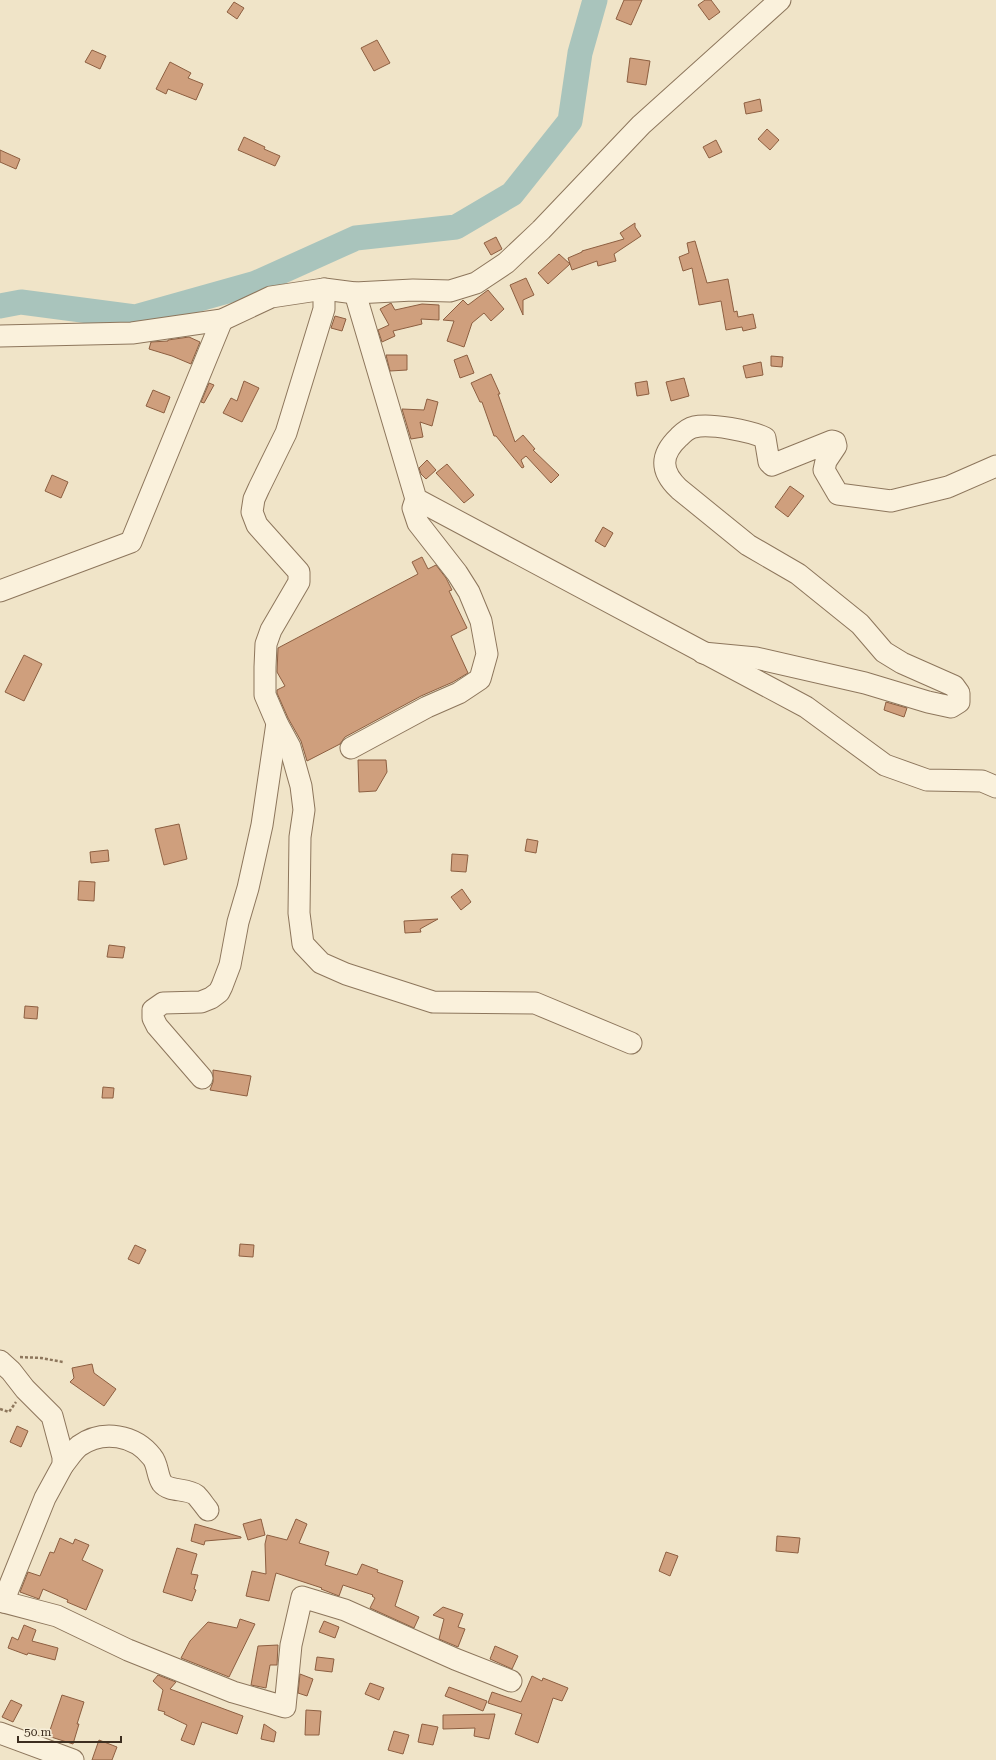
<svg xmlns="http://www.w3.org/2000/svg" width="996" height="1760" viewBox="0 0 996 1760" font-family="'Roboto Serif',serif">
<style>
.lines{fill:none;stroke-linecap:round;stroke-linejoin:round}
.river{stroke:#a9c4bc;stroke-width:25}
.building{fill:#cf9f7d;stroke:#8d5f41}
.minor-casing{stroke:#8d765c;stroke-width:23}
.path{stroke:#8d765c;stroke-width:2.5;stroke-dasharray:3 2;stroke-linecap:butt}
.minor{stroke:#faf1dc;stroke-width:21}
</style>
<rect width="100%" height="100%" fill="#f0e4c8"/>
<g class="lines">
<polyline class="river" points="0,306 21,302 135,317 256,283 356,238 456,227 512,194 570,121 580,53 595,0"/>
</g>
<g class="building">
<polygon points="624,0 642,0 631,25 616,19"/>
<polygon points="705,0 711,0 720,12 709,20 698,5"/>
<polygon points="234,2 244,8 237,19 227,12"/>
<polygon points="377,40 390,63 374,71 361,48"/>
<polygon points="92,50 106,56 100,69 85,62"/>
<polygon points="630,58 650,61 646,85 627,82"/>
<polygon points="170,62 191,73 188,78 203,84 196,100 168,89 166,94 156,89"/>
<polygon points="760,99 762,111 746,114 744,103"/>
<polygon points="767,129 779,140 770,150 758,139"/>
<polygon points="244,137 265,147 264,149 280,156 275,166 238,150"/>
<polygon points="716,140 722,152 709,158 703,147"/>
<polygon points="0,150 20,159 16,169 0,162"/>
<polygon points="635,223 635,227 641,236 614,254 616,261 598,266 597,261 572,270 568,258 582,252 582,251 624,239 620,233"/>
<polygon points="496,237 502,249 491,255 484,243"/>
<polygon points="695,241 707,283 728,279 734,312 737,311 738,317 753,314 756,328 743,331 742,327 726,330 721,301 699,305 692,268 683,271 679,257 689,253 687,243"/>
<polygon points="559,254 570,264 548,284 538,273"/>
<polygon points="526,278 534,295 523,300 523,315 510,285"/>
<polygon points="488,290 504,309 491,321 484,313 472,323 464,347 447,341 454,321 443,320 463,300 468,305"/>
<polygon points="391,303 395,310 422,304 439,305 439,320 421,319 422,324 393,331 395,336 382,342 378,330 389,325 380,309"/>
<polygon points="335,316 346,319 342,331 331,328"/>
<polygon points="189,337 200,342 191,364 172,356 149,349 151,342 168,341 168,340"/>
<polygon points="386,355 407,355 407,370 390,371"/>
<polygon points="467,355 474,373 460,378 454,360"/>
<polygon points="771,356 783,357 782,367 771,366"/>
<polygon points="761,362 763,375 746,378 743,366"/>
<polygon points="491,374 500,394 498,394 515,442 523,435 535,449 533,450 559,475 551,483 526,456 521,460 524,467 522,468 496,436 494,436 482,402 480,402 471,383"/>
<polygon points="684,378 689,396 671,401 666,382"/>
<polygon points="244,381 259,388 242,422 223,413 231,398 237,401"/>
<polygon points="647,381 649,394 637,396 635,383"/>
<polygon points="209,383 214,385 204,403 201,402"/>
<polygon points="153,390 170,397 164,413 146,406"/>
<polygon points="427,399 438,402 432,426 420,422 423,437 411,439 402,409 424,410"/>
<polygon points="427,460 436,470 426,479 421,474 419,468"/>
<polygon points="447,464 474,495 464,503 436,473"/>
<polygon points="52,475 68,482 61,498 45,491"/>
<polygon points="790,486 804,496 788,517 775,507"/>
<polygon points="603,527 613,533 605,547 595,541"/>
<polygon points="422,557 428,569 436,565 446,578 452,590 449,591 467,628 451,636 468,673 453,682 421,696 345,737 340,744 307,761 301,741 288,718 277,693 277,690 285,686 277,672 278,648 418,574 412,562"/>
<polygon points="24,655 42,664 24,701 5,692"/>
<polygon points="886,702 907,708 904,717 884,710"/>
<polygon points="358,760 386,760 387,772 376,791 359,792"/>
<polygon points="179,824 187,859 164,865 155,829"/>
<polygon points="527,839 538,841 536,853 525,851"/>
<polygon points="108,850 109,861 91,863 90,852"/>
<polygon points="452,854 468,855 466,872 451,871"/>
<polygon points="79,881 95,882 94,901 78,900"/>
<polygon points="462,889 471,902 461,910 451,897"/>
<polygon points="438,919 420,929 421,932 405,933 404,921"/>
<polygon points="109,945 125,947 123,958 107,957"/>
<polygon points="25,1006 38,1007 37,1019 24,1018"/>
<polygon points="213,1070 251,1076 247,1096 210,1090 213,1082"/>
<polygon points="103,1087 114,1088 113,1098 102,1098"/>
<polygon points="240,1244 254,1245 253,1257 239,1256"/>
<polygon points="135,1245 146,1250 139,1264 128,1259"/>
<polygon points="92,1364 94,1373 116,1389 104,1406 70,1382 74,1378 72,1368"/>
<polygon points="17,1426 28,1431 21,1447 10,1442"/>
<polygon points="261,1519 265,1535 248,1540 243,1524"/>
<polygon points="296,1519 307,1524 299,1543 329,1552 325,1565 357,1575 362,1564 378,1570 377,1572 403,1581 395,1606 419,1617 414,1628 370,1608 375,1598 372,1596 373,1595 343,1585 339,1596 321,1589 322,1588 276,1573 269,1601 246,1596 252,1571 266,1574 265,1544 267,1535 287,1540"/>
<polygon points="195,1524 241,1537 241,1538 205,1541 204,1545 191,1541"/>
<polygon points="777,1536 800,1538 798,1553 776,1551"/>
<polygon points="60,1538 73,1544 75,1539 89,1545 82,1560 103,1570 86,1610 67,1602 68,1600 43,1589 39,1599 20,1592 28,1572 40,1576 50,1552 54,1553"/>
<polygon points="177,1548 197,1554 191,1574 198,1575 194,1589 196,1590 192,1601 163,1592"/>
<polygon points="666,1552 678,1556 670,1576 659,1571"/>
<polygon points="443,1607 463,1614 458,1627 465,1629 458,1647 439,1639 444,1619 433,1615"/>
<polygon points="240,1619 255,1624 229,1677 181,1658 190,1641 208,1622 237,1628"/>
<polygon points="324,1621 339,1627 335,1638 319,1632"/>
<polygon points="24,1625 36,1630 32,1641 58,1648 55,1660 28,1653 27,1655 8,1648 12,1637 18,1640"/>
<polygon points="278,1645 277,1665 270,1665 266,1688 251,1685 258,1646"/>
<polygon points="495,1646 518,1656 512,1669 490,1659"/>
<polygon points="317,1657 334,1659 332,1672 315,1670"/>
<polygon points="300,1674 313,1679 307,1696 298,1693"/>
<polygon points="158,1675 176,1682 170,1689 243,1716 237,1734 202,1722 194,1745 181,1740 187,1725 164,1714 165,1712 158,1710 163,1690 153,1681"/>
<polygon points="532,1676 542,1681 543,1678 568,1688 562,1701 553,1698 538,1743 515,1734 522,1714 488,1703 492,1692 521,1702"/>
<polygon points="370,1683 384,1688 379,1700 365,1694"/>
<polygon points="449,1687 487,1701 483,1711 445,1696"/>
<polygon points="62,1695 84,1702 77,1724 79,1724 73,1744 48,1736"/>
<polygon points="11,1700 22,1705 13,1722 2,1717"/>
<polygon points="306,1710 321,1711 319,1735 305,1735"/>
<polygon points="495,1714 489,1739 474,1736 475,1728 443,1729 443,1715"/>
<polygon points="264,1724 276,1732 274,1742 261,1739"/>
<polygon points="422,1724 438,1727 433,1745 418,1742"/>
<polygon points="394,1731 409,1735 403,1754 388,1750"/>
<polygon points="99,1740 117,1747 112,1760 92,1760"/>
</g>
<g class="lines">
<defs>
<g id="minor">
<polyline points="324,289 324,309 286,433 259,488 254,499 252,512 257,525 299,572 299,582 271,630 266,644 265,667 265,695 277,723 290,747 301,786 304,810 300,837 299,913 303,944 321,963 346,974 433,1002 535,1003 631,1043"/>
<polyline points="355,293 416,499 806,707 885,765 927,780 982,781 996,787"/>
<polyline points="0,336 132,333 222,320 271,297 324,289 355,293 413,290 450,291 476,283 506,263 541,230 641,125 780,0"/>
<polyline points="0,591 131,542 222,320"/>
<path d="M 703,653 L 756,658 L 865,683 L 928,702 L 951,707 L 959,702 L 959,693 L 954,686 L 902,663 L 884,652 L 860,624 L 798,574 L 748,545 L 679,489 C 660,471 660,455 679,437 C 683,433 689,428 694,427 C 710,423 751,431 765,438 L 769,462 L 772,465 L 832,441 L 835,442 L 836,446 L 826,461 L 824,470 L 838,494 L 891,501 L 948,487 L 996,466"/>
<polyline points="351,748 427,707 459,693 480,679 487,654 481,621 469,592 457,573 418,523 413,508 416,499"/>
<polyline points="202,1078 157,1026 153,1018 153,1010 163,1003 201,1002 211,998 219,992 222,986 230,965 238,922 248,888 262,825 277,723"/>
<polyline points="0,1361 11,1371 25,1389 52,1416 63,1457 63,1465 45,1498 3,1602"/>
<path d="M 63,1465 C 68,1459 73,1451 79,1446 C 103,1429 135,1435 152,1457 C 158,1464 157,1476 162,1483 C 169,1492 187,1488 196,1495 C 200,1499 204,1505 208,1510"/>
<polyline points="0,1601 57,1616 128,1650 233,1692 285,1707 291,1645 302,1597 345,1610 455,1659 511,1681"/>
<polyline points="0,1733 73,1760"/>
</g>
</defs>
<use href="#minor" class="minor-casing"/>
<g class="path">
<polyline points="20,1357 41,1358 63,1362"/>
<polyline points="0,1409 9,1412 16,1402"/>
</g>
<use href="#minor" class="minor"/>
</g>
<path d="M18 1736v6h103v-6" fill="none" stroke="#3d2e20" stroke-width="2"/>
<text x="24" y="1736" font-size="12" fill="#3d2e20" stroke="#f7eed8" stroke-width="3" paint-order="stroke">50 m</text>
</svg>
